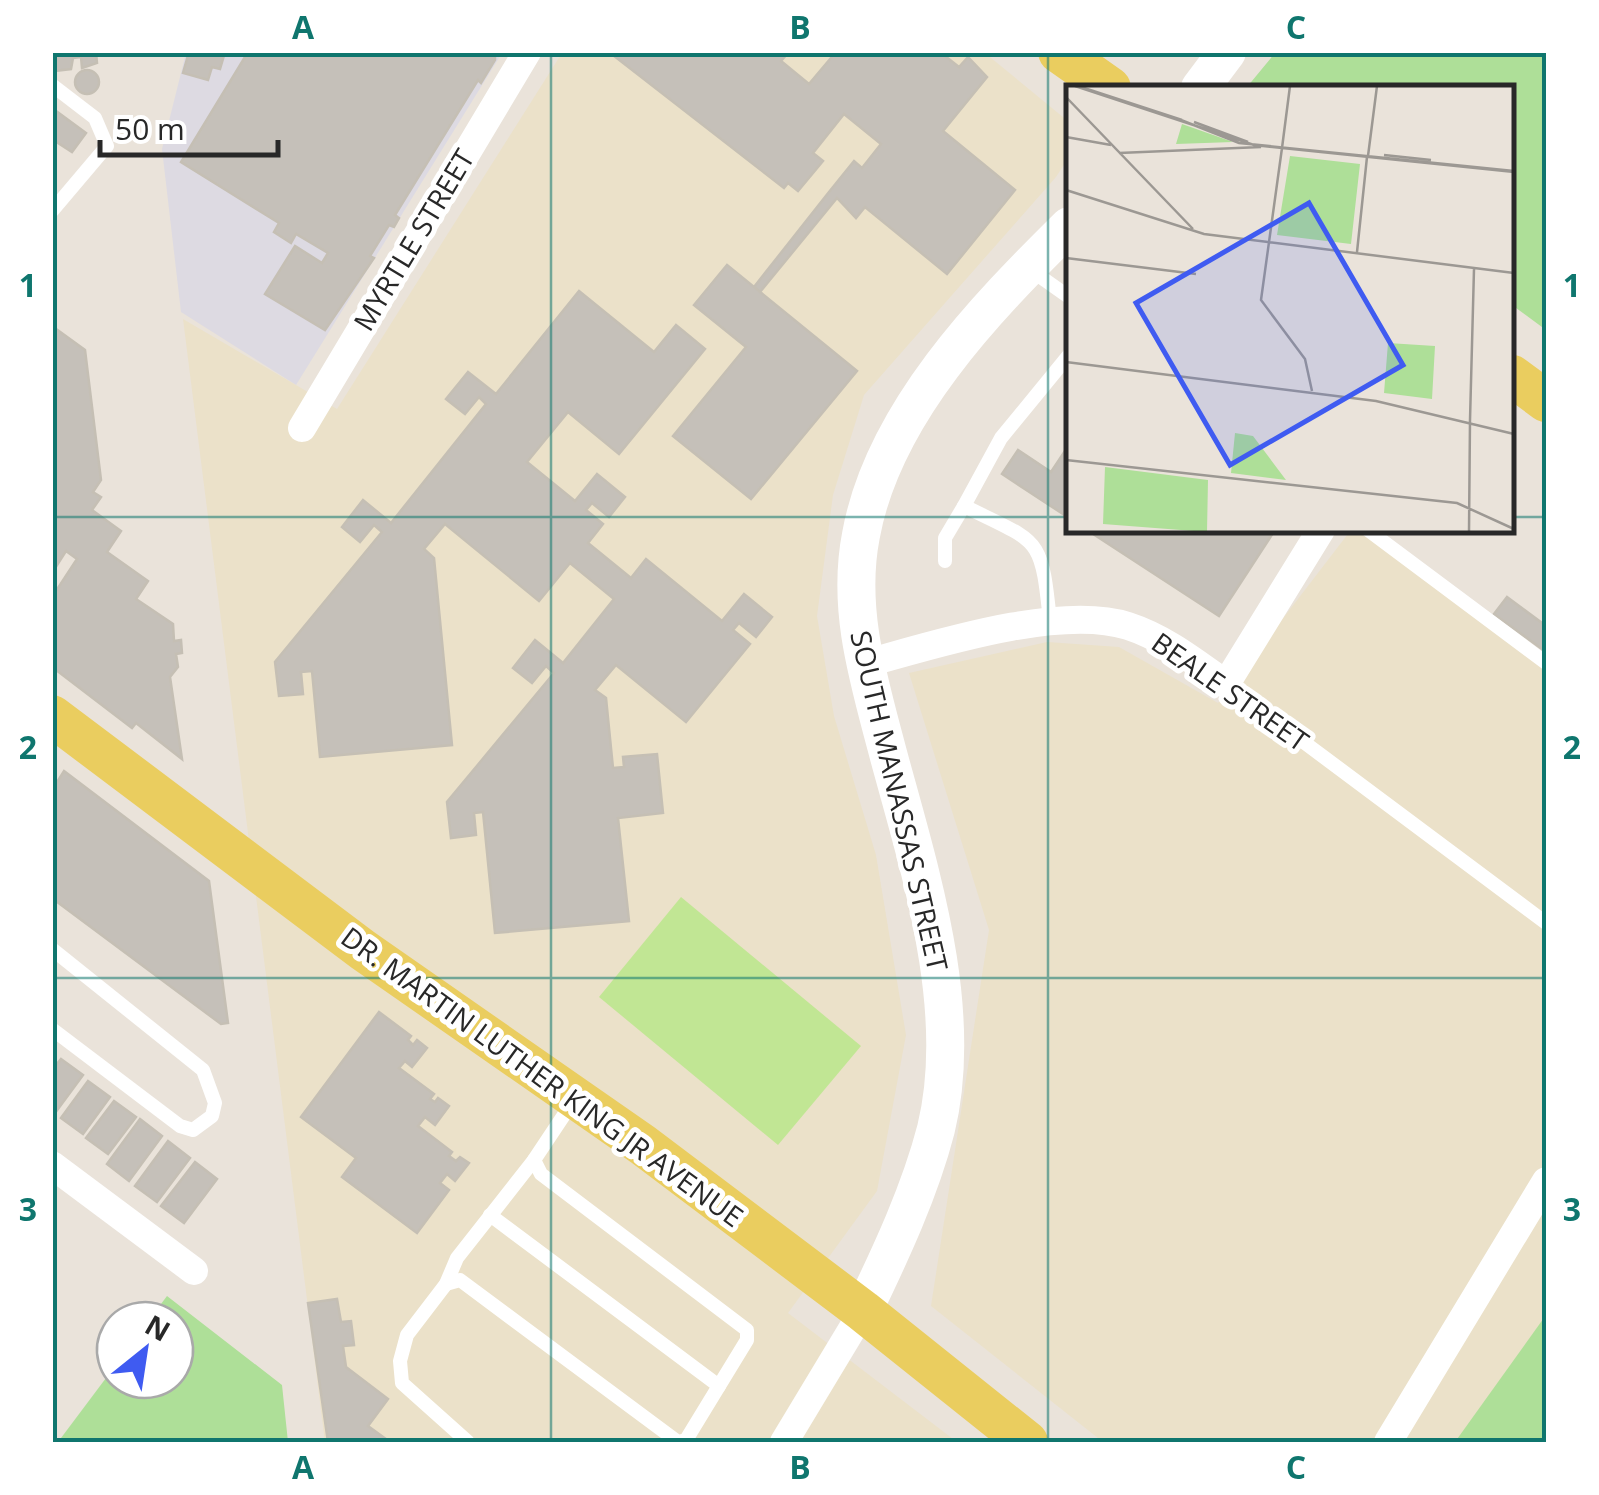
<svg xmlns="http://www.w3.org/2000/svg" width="1599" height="1495" viewBox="0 0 1599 1495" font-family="'Open Sans',sans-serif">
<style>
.industrial{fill:#dddae2}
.education{fill:#ebe1c9}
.green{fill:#aedf98}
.pitch{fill:#c1e694}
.building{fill:#c5c0b9;stroke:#c5bfb4;stroke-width:2.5}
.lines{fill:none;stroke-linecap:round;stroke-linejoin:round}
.lane{stroke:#fff;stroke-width:14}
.street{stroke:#fff;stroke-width:28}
.secondary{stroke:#fff;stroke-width:38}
.primary{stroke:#eacd5f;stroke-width:42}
.grid{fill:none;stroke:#0f766e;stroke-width:2.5;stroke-opacity:0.55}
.labels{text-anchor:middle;stroke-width:10;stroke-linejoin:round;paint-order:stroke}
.street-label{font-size:28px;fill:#282828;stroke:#fff}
.inset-road{fill:none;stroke:#9c9893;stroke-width:2.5}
.view{fill:#3f5bf1;fill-opacity:0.15;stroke:#3f5bf1;stroke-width:5}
.inset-edge{fill:none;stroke:#282828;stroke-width:5}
.neatline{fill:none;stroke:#0f766e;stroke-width:4}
.grid-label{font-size:32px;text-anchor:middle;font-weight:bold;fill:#0f766e}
</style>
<rect width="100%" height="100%" fill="#eae3da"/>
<polygon class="industrial" points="186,53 502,53 296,385 181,312 162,149"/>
<g class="education">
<polygon points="562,53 985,53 1069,122 1069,157 1056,177 864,395 833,495 817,616 834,716 876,855 906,1035 877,1191 788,1313 957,1442 325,1442 183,319 337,409"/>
<polygon points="1351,530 1358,530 1546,658 1546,1442 1103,1442 931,1306 989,930 909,673 1047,642 1119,647 1218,703"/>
</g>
<g class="green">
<polygon points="1275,53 1546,53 1546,330 1512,305 1512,88 1247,87"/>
<polygon points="167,1296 282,1385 288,1442 58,1442 115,1366 115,1380 175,1380 175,1320 149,1320"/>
<polygon points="1546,1315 1546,1442 1455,1442"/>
</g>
<polygon class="pitch" points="681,897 861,1046 778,1145 599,997"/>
<g class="building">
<polygon points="52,52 96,52 97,63 82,68 81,57 73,58 71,69 54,71"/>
<polygon points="189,52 225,52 220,69 212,67 208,80 183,73"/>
<polygon points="248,52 495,52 495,60 481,83 478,80 395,215 399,218 394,227 389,225 370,256 374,258 325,330 265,294 295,246 322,263 328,253 296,234 291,243 274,232 279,223 181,162"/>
<polygon points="609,52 789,52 781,61 809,84 836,52 940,52 959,67 968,57 987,77 943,131 1015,190 947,274 865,207 856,218 837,198 760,292 754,287 829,192 854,161 862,168 881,144 844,114 813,153 823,161 798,191 788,183 784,188"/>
<circle cx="87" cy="82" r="12"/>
<polygon points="52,108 86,133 72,152 52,139"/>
<polygon points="727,265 857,371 751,499 673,436 746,347 694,305"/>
<polygon points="579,291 654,352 676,325 705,349 619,454 568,412 527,462 575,501 597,474 625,497 609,517 592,503 586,510 603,524 588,543 631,578 646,559 722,621 744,594 772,617 756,637 739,623 733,630 750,644 686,722 616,665 595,690 606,698 613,768 624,767 623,757 657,754 663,813 618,818 629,921 495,933 483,812 474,813 476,835 451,838 447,802 554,673 546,666 532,683 513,668 535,640 563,663 614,599 570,563 539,601 445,524 424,549 434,558 452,745 320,757 312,671 301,672 303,694 279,696 275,662 382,532 374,525 360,542 342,527 363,500 391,523 486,404 479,397 465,414 446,399 468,372 496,394"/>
<polygon points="52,326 85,350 101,480 93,492 101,497 92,510 121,531 107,552 148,581 136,599 173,624 174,641 181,640 182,653 176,654 178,667 170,677 182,759 136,723 132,728 52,667 52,597 77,559 66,551 52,573"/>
<polygon points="1069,445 1069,518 1002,474 1018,450 1051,472"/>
<polygon points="1087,530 1275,530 1219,616"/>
<polygon points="1507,597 1546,626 1546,652 1494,614"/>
<polygon points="64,771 209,881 228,1023 221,1024 52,898 52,790"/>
<polygon points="379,1012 411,1036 408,1040 413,1045 417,1040 427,1048 412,1067 405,1061 399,1068 434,1094 430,1099 435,1102 438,1098 449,1106 435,1125 425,1117 418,1126 452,1152 449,1156 456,1161 460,1157 469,1163 455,1181 447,1174 440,1183 449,1190 417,1233 342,1177 356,1158 301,1117"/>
<polygon points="61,1059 83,1075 55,1113 52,1070"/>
<polygon points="88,1081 110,1097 83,1134 61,1118"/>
<polygon points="114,1101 136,1117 108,1154 86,1138"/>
<polygon points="140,1119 162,1136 129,1181 107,1164"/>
<polygon points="168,1141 190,1158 157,1202 135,1186"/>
<polygon points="195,1162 217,1179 184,1223 161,1206"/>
<polygon points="337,1299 341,1322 351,1321 354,1345 343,1346 346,1367 388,1399 368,1426 390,1442 328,1442 308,1303"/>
</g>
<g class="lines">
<g class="lane">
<polyline points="52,85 95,118 107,146 52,211"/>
<polyline points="1028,268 1069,297"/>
<polyline points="1368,530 1546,663"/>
<polyline points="945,561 945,538 964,506"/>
<path d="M 1050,621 C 1041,534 1040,544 964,506 L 1001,438 L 1069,355"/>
<polyline points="1226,684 1546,923"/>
<polyline points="52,949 203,1070 215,1103 212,1116 193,1130 180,1126 52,1029"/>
<polyline points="490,1215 719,1386"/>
<polyline points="446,1284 460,1280 678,1442 686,1440 747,1340 747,1330 541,1174 534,1160 572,1103"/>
<polyline points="468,1442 402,1383 400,1361 407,1335 446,1284 457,1258 534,1160"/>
</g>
<g class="street">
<polyline points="302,428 527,52"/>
<path d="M 864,664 C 933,645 1060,604 1128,626 C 1165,638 1195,662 1226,684 L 1321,530"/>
<polyline points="52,1165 194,1271"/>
<polyline points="784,1442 863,1311"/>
<polyline points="1388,1442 1546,1181"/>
</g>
<g class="secondary">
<polyline points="1200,88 1227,52"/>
<path d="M 863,1311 C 891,1253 920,1191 936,1129 C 965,1010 920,871 889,757 C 870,684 846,611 861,535 C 883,414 985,309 1069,226"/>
</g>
<g class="primary">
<polyline points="1059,52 1110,88"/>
<polyline points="1512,376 1546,401"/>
<polyline points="52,716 363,950 643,1145 863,1311 1027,1442"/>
</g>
</g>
<path class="grid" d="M 551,52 L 551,1442M 1048,52 L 1048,1442M 52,517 L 1069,517M 1512,517 L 1546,517M 52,978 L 1546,978"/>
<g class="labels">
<g class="street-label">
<text transform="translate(414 240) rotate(-59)" y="10">MYRTLE STREET</text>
<text transform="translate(1230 692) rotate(35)" y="10">BEALE STREET</text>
<text transform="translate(899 801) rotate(77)" y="10">SOUTH MANASSAS STREET</text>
<text transform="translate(542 1077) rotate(36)" y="10">DR. MARTIN LUTHER KING JR AVENUE</text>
</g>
</g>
<g transform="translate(1066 85)">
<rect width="448" height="448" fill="#eae3da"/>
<path d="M 116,39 L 167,57 L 110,59 ZM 224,71 L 294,79 L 285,159 L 211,150 ZM 322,258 L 369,261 L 366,314 L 318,308 ZM 169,348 L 187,351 L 220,395 L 165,388 ZM 39,382 L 142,395 L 141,447 L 37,439 Z" fill="#aedf98"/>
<path class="inset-road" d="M 9,1 L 188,60 L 448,87M 12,1 L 116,35M 0,12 L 127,144M 115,35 L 173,58 L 448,86M 128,37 L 182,57M 0,52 L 45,60M 216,63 L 195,215 L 239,274 L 246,306M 216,63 L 224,1M 53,68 L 195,62M 318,70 L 365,75M 302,71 L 311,1M 0,105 L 138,149 L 448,188M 291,167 L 301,72M 0,173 L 130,189M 0,277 L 310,316 L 448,349M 404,335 L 408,184M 0,375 L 391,418 L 448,444M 403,447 L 404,335"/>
<path class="view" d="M 243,118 L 337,280 L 164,380 L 70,218 Z"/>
<rect width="448" height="448" class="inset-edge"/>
</g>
<rect width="1599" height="1495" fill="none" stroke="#ffffff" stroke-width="110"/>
<g transform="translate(145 1350) rotate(30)"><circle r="48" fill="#ffffff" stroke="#a9a9a9" stroke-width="2.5"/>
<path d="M0-8L18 38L0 25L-18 38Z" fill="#3f5bf1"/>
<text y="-15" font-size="28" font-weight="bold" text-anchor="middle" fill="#282828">N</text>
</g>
<path d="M100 140v15h178v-15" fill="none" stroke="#282828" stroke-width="5"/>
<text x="115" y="140" font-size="30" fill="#282828" stroke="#ffffff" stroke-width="8" paint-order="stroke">50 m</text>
<rect x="55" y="55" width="1489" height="1385" class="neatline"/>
<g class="grid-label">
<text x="303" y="39">A</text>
<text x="800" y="39">B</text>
<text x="1296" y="39">C</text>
<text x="28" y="297">1</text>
<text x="1572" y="297">1</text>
<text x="28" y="759">2</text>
<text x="1572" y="759">2</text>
<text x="28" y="1221">3</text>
<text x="1572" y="1221">3</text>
<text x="303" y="1479">A</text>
<text x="800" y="1479">B</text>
<text x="1296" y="1479">C</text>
</g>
</svg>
